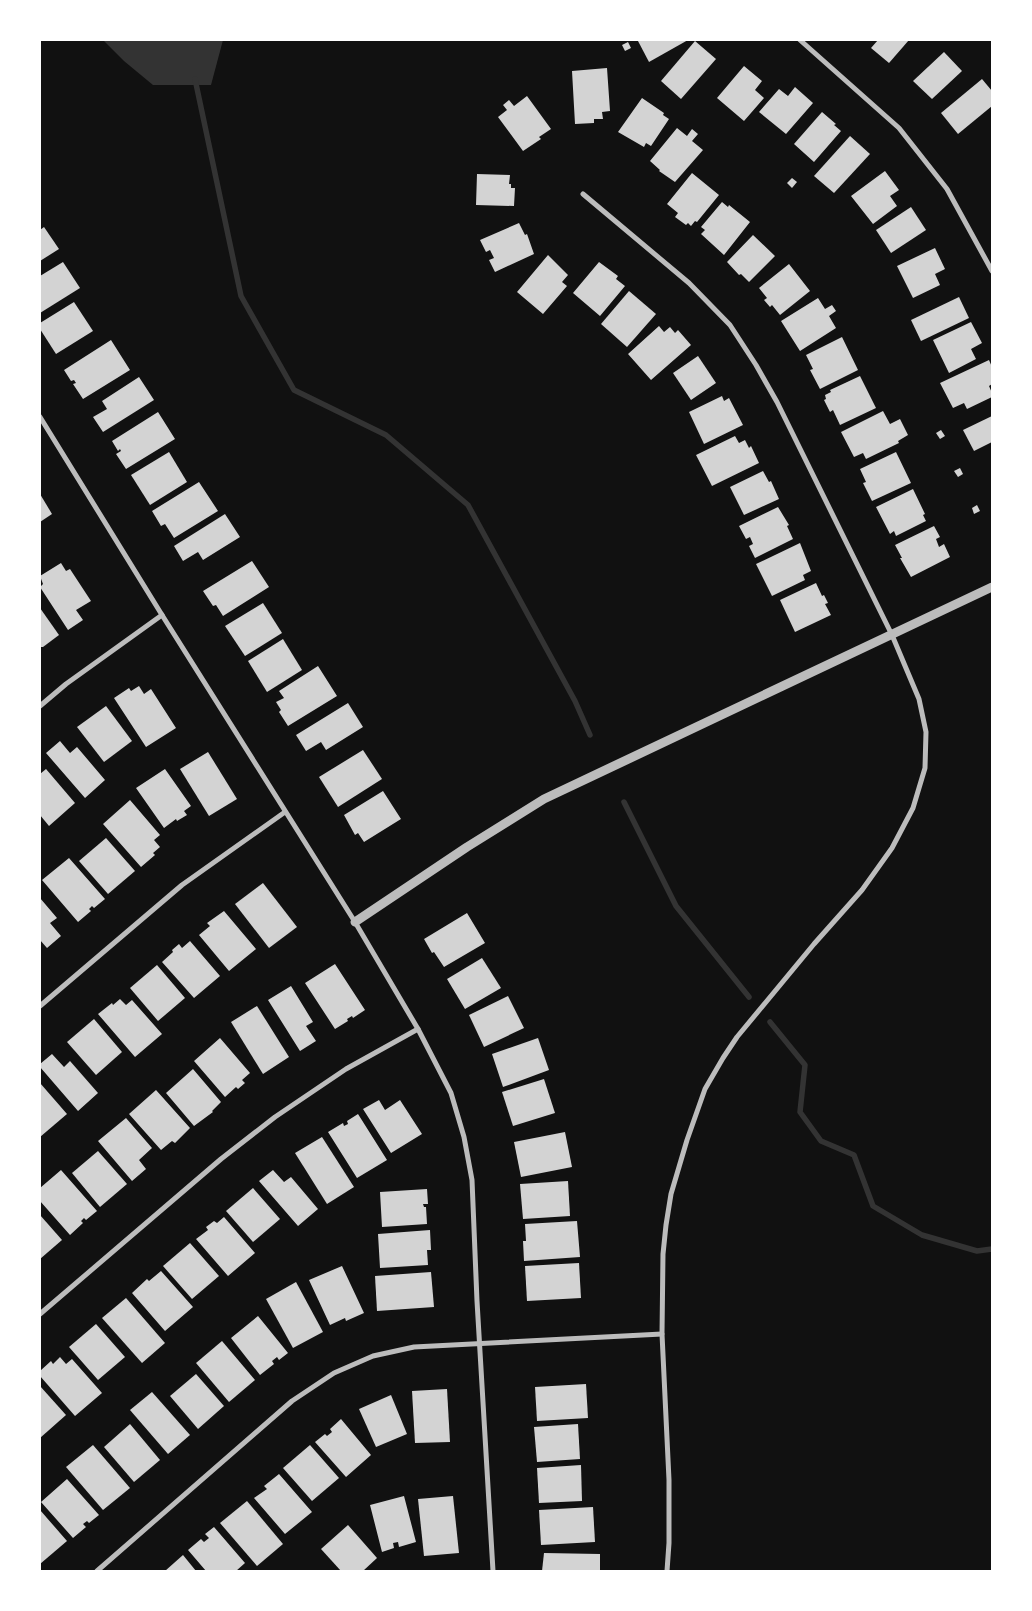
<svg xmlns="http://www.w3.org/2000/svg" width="1032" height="1611" viewBox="0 0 1032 1611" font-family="'Source Sans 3',sans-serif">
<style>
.water{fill:#333}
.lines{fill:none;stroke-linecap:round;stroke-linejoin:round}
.stream{stroke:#333;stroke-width:5.5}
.building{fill:#d3d3d3}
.minor{stroke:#bcbcbc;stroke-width:5}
.tertiary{stroke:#bcbcbc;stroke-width:9}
</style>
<rect width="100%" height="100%" fill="#111"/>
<polygon class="water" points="103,40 223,40 211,85 153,85 124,61"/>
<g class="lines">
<g class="stream">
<polyline points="195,79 241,296 294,390 386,435 468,505 575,701 590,735"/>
<polyline points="624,802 676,906 749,997"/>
<polyline points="770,1022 805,1065 800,1112 821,1141 854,1155 873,1206 922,1235 977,1251 992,1249"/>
</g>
</g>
<g class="building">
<polygon points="640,40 688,40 649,62 638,41"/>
<polygon points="878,40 909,40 889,63 871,48"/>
<polygon points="695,41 716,59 681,99 661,81"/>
<polygon points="628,42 631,48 625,51 622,45"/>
<polygon points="944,52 962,71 932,99 913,81"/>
<polygon points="744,66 762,81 755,90 764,98 744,121 717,98"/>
<polygon points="607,68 610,111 602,112 603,119 594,119 594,123 575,124 572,71"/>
<polygon points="982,79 992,91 992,106 958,134 941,113"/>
<polygon points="795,87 813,103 786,134 759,112 779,89 788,96"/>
<polygon points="527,96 551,129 539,137 541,139 523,151 498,117 507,110 503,105 509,100 514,106"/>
<polygon points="642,98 664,113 663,115 669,119 651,146 646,143 644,147 618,132"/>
<polygon points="822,112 836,124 834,125 841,131 814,162 794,144"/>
<polygon points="677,128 687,136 692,129 698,134 692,141 703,150 675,182 659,171 660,170 650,161"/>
<polygon points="850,136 870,154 834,193 814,176"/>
<polygon points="885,171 899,190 890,196 897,206 873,224 851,196"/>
<polygon points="692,173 719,195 697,222 695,221 691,226 688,223 686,225 675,217 678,213 667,204"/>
<polygon points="477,174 510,175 509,184 511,184 511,188 515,188 514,206 476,205"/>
<polygon points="792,178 797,182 792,188 787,183"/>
<polygon points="722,202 728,207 729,205 750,222 724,255 701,234 705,230 701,227"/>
<polygon points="911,207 926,230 891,253 876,230"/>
<polygon points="519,223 525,235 527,234 534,254 495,272 489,260 494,258 490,250 486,252 480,240"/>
<polygon points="44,227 59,249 40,261 40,230"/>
<polygon points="753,235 775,256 749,282 741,274 739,275 727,262"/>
<polygon points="935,248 945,269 935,274 940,285 913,298 897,266"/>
<polygon points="548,255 568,275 562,282 567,286 543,314 517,292"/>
<polygon points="63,262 80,288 40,313 40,276"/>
<polygon points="599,262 618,276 616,279 625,286 600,316 573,293"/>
<polygon points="789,264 810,291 780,315 772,305 770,307 764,300 767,298 759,288"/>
<polygon points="629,291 656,314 627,347 601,324"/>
<polygon points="959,297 969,318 921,341 911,320"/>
<polygon points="818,298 825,309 832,305 836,311 829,316 836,328 800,351 781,321"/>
<polygon points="74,302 93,331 56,354 40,329 40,323"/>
<polygon points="971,322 982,343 971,349 976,359 949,373 933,340"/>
<polygon points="659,326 664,332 670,327 675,333 678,330 691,345 651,380 628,354"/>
<polygon points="842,337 858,370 820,389 810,370 813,369 806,355"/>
<polygon points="111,340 130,370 83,399 73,384 76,383 74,380 71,381 64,370"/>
<polygon points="698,356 716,383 691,400 673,373"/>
<polygon points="989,360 992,367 992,384 989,386 992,393 992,397 967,409 964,403 953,408 940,383"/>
<polygon points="860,376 876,408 840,425 833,410 830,412 824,400 826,399 825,395 831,392 830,390"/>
<polygon points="139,377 154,400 103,432 93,417 107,409 102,401"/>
<polygon points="722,396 724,401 729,398 743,425 704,444 689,412"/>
<polygon points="883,411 890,424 900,419 908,435 898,441 899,443 866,459 863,453 854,457 841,432"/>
<polygon points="158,412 175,439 126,469 116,454 121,451 120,449 118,451 112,441"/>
<polygon points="992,416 992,442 974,451 963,430"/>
<polygon points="941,430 945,436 940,439 936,433"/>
<polygon points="735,436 739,443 745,440 749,448 751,446 759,463 712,486 696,455"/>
<polygon points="169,452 187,482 150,505 131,475"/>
<polygon points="896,452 911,483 872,501 863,483 866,482 860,469"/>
<polygon points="960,468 963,474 958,477 954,471"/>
<polygon points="763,471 769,482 771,481 779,499 744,515 730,487"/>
<polygon points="199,482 218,511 174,538 165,524 161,526 152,511"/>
<polygon points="913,489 925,514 923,515 926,521 896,536 894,531 890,534 876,507"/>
<polygon points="40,494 52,514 40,522"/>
<polygon points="977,505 980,511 974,514 972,508"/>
<polygon points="778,507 789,525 787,526 793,539 755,558 749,546 753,544 750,537 746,539 739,526"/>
<polygon points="225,514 240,537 203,560 198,552 183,561 174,546"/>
<polygon points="934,526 940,537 936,539 939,547 944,544 950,557 911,577 900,558 902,558 895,545"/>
<polygon points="800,543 811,571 803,575 805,580 772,596 756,564"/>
<polygon points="252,561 269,587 223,616 216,605 213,606 203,591"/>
<polygon points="61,563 66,571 70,569 91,601 76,610 83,620 68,630 40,587 43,584 40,576"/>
<polygon points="816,583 822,596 824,595 828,603 825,604 831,615 795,632 780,600"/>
<polygon points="263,603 282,633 245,656 225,626"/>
<polygon points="40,608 59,635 43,647 40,647"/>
<polygon points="283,639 302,670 267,692 248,661"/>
<polygon points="318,666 337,696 288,726 279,712 281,710 276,702 284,698 279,691"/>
<polygon points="139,686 144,694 151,689 176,728 146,747 114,698 129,688 131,691"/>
<polygon points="348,703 363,727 326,750 321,742 306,751 296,735"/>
<polygon points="106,706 132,741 104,762 77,727"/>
<polygon points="60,741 70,753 77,747 105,780 85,798 46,753"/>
<polygon points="363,750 382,779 338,807 319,777"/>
<polygon points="208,752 237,799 209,816 180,769"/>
<polygon points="46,769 75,803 49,826 40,815 40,774"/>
<polygon points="165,769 191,806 184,811 187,815 177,821 176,819 164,828 136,788"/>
<polygon points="383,791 401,819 364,842 358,833 355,835 344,815"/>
<polygon points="130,800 160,835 154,840 160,847 153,853 155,855 141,867 103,824"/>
<polygon points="106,838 135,871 108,894 79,861"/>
<polygon points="69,858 105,899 94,908 92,906 89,909 91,911 78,922 42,880"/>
<polygon points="263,883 297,927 269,948 235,904"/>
<polygon points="40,898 57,918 50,923 61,936 47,948 40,940"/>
<polygon points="224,911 256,949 229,971 199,935 210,926 207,923"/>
<polygon points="467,913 485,943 444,967 434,952 432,953 424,939"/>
<polygon points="190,941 220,976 194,998 162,962 173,952 172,950 179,944 182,948"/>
<polygon points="482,958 501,988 465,1009 447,979"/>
<polygon points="335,964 365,1010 353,1018 352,1016 347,1019 348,1021 335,1029 305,983"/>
<polygon points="157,965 185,998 158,1021 130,988"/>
<polygon points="291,986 313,1022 306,1026 316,1041 300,1051 268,1000"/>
<polygon points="508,996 524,1028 484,1047 469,1015"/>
<polygon points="120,999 126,1005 132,1000 162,1034 135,1057 98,1014 112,1003 113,1005"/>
<polygon points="257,1006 289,1057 263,1074 231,1022"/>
<polygon points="94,1019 122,1052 96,1075 67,1042"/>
<polygon points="220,1038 250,1073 242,1080 245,1083 238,1089 236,1087 225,1097 194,1061"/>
<polygon points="538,1038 549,1070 503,1087 492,1054"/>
<polygon points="52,1054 64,1067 70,1061 98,1093 78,1111 40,1067 40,1064"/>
<polygon points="193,1069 221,1102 212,1111 213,1112 194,1126 166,1093"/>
<polygon points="544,1079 555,1113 513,1126 502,1092"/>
<polygon points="40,1083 67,1114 40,1137"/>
<polygon points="156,1090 190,1128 175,1143 172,1141 161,1150 129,1114"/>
<polygon points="379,1100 385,1110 400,1100 422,1134 391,1153 363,1109"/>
<polygon points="358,1114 387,1160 357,1178 328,1132 343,1123 344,1126 348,1124 347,1121"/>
<polygon points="126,1118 152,1148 139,1160 146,1169 132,1181 98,1141"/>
<polygon points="565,1132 572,1167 521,1177 514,1142"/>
<polygon points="322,1137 354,1187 327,1204 295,1153"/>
<polygon points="98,1151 127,1184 100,1207 72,1173"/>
<polygon points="61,1170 97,1211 86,1220 84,1218 81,1221 83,1223 70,1235 40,1201 40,1188"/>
<polygon points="273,1170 284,1182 291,1177 318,1209 298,1226 259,1181"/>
<polygon points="568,1181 570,1216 523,1219 520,1184"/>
<polygon points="253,1188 280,1219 253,1242 226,1211"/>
<polygon points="427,1189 428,1204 423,1204 424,1207 426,1207 427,1224 382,1227 380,1192"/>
<polygon points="40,1215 62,1240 40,1259"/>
<polygon points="224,1217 255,1253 228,1276 196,1239 208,1230 206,1227 214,1221 217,1223"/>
<polygon points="577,1221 580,1257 524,1261 523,1241 526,1241 525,1224"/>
<polygon points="430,1230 431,1250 427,1250 428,1265 380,1268 378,1234"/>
<polygon points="190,1243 219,1276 192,1299 163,1266"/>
<polygon points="579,1263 581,1298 527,1301 525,1266"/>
<polygon points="342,1266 364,1313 346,1321 345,1318 330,1325 309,1280"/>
<polygon points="161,1271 193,1307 165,1331 132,1293 147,1279 149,1281"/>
<polygon points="431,1272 434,1307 377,1311 375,1276"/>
<polygon points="296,1282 323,1332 293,1348 266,1299"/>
<polygon points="126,1298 165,1343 142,1363 102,1318"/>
<polygon points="258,1316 288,1353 279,1360 277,1357 272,1361 274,1364 260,1375 231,1338"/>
<polygon points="96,1324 125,1357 98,1380 69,1347"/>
<polygon points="222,1341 255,1380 229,1402 196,1363"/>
<polygon points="60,1357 66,1364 72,1359 102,1393 75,1416 40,1376 40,1371 51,1361 53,1364"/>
<polygon points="196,1374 224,1406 198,1429 170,1396"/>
<polygon points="586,1384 588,1418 537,1421 535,1387"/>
<polygon points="40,1386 66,1415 40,1438"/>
<polygon points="447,1389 450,1442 415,1443 412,1391"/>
<polygon points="152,1392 190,1435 168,1454 130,1410"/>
<polygon points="391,1395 407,1434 376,1447 359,1409"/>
<polygon points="341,1419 371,1455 346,1477 315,1442 325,1434 327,1436 332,1432 330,1429"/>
<polygon points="130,1424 160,1460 134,1482 104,1447"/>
<polygon points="578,1424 580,1459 537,1462 534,1427"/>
<polygon points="93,1445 130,1488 103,1510 66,1467"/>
<polygon points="310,1445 339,1478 312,1501 283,1468"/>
<polygon points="581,1465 582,1501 539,1503 537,1468"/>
<polygon points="279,1474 312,1512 285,1534 254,1498 267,1489 264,1486"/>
<polygon points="67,1479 99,1515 89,1523 87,1521 83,1524 86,1527 73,1538 41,1502"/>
<polygon points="404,1496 416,1542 399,1547 398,1542 393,1543 394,1548 382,1552 370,1505"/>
<polygon points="453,1496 459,1553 424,1556 418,1499"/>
<polygon points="247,1501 283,1544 257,1566 220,1523"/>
<polygon points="593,1507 595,1542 541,1545 539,1510"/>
<polygon points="40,1510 67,1541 40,1564"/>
<polygon points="348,1525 377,1558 363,1571 341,1571 321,1549"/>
<polygon points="214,1527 245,1563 236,1571 206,1571 188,1550 201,1539 204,1542 209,1538 205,1534"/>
<polygon points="544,1553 600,1554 600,1571 542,1571"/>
<polygon points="183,1555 196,1571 165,1571"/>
</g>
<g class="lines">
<g class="minor">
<polyline points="800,40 899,128 947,189 992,271"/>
<polyline points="583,194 689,283 730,325 756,365 777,402 892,635 919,699 926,732 925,768 913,808 892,848 862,890 814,944 737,1037 723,1058 705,1089 687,1140 671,1194 666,1225 663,1254 662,1334 669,1480 669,1543 667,1571"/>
<polyline points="40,417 162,615 355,922 418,1029 451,1093 464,1137 472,1180 477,1301 493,1571"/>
<polyline points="40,706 66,684 162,615"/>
<polyline points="40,1006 182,885 285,812"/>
<polyline points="40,1314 221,1159 275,1117 346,1069 418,1029"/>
<polyline points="97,1571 292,1401 334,1373 373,1356 414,1347 662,1334"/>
</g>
<polyline class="tertiary" points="355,922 467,847 544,799 992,587"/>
</g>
<rect width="1032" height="1611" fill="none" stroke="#ffffff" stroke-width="82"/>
</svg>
